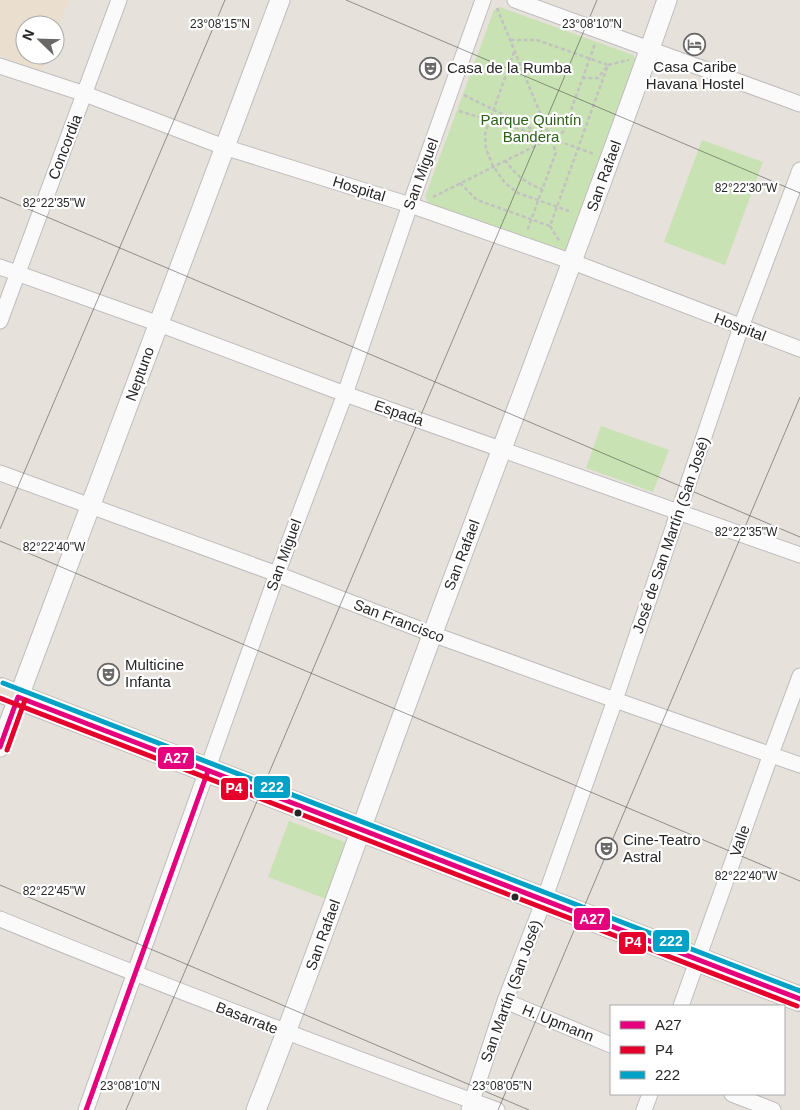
<svg xmlns="http://www.w3.org/2000/svg" width="800" height="1110" viewBox="0 0 800 1110" font-family="Helvetica,sans-serif">
<style>
.education{fill:#eadfcf}
.green{fill:#c9e2b3}
.lines{fill:none;stroke-linecap:round;stroke-linejoin:round}
.minor-casing{stroke:#bfbdbd;stroke-width:17}
.tertiary-casing{stroke:#bfbdbd;stroke-width:21}
.primary-casing{stroke:#bfbdbb;stroke-width:26}
.path{stroke:#c2c2c1;stroke-width:2.5;stroke-dasharray:4 2.5;stroke-linecap:butt}
.minor{stroke:#fbfafa;stroke-width:15}
.tertiary{stroke:#fbfafa;stroke-width:19}
.primary{stroke:#e6dfd1;stroke-width:24}
.bus-1-casing{stroke:#fff;stroke-width:9}
.bus-2-casing{stroke:#fff;stroke-width:9}
.bus-3-casing{stroke:#fff;stroke-width:9}
.bus-1{stroke:#e5007d;stroke-width:5}
.bus-2{stroke:#e4002b;stroke-width:5}
.bus-3{stroke:#02a2c6;stroke-width:5}
.ticks{fill:none;stroke:#272727;stroke-width:1;stroke-opacity:0.45}
.bus-dot{fill:#272727;stroke:#fff;stroke-width:2}
.labels{text-anchor:middle;stroke-width:4.5;stroke-linejoin:round;paint-order:stroke}
.poi-label{font-size:15px;fill:#272727;stroke:#fff;text-anchor:start}
.park-label{font-size:15px;fill:#2b6218;stroke:#fff}
.street-label{font-size:15px;fill:#272727;stroke:#fff}
.ticks-label{font-size:12px;text-anchor:middle;fill:#272727;stroke:#fff;stroke-width:4.5;stroke-linejoin:round;paint-order:stroke}
.line-badge{stroke:#fff;stroke-width:2}
.badge-label{font-size:14px;text-anchor:middle;font-weight:bold;fill:#fff}
</style>
<rect width="100%" height="100%" fill="#e6e1db"/>
<polygon class="education" points="0,0 69,0 55,37 55,25 25,25 25,55 48,55 42,72 0,56"/>
<g class="green">
<polygon points="500,7 633,55 637,61 569,249 561,252 429,204 425,197 494,10"/>
<polygon points="702,140 763,162 725,265 664,242"/>
<polygon points="601,426 669,450 653,492 586,468"/>
<polygon points="289,821 347,843 326,899 268,877"/>
</g>
<g class="lines">
<defs>
<g id="minor">
<polyline points="515,0 800,104"/>
<polyline points="0,66 85,94 224,147 410,205 573,262 800,349"/>
<polyline points="0,267 159,324 345,394 800,555"/>
<polyline points="0,321 119,0"/>
<polyline points="0,473 277,574 432,634 615,700 800,765"/>
<path d="M 0,919 C 165,987 330,1049 497,1110"/>
<polyline points="505,1001 611,1045"/>
<polyline points="681,1006 771,754 800,676"/>
<polyline points="732,1094 773,1110"/>
<polyline points="86,1110 277,574 345,394 410,205 483,0"/>
<polyline points="469,1110 505,1001 544,900 615,700 741,327 800,170"/>
<polyline points="644,1110 650,1094"/>
</g>
<g id="tertiary">
<polyline points="0,747 280,0"/>
<path d="M 256,1110 C 319,951 374,790 434,630 C 512,420 593,211 667,0"/>
</g>
<polyline id="primary" points="0,690 800,999"/>
</defs>
<use href="#minor" class="minor-casing"/>
<use href="#tertiary" class="tertiary-casing"/>
<use href="#primary" class="primary-casing"/>
<g class="path">
<polyline points="497,8 556,152 527,231"/>
<polyline points="514,52 485,134 486,149 493,166 505,183 518,193 572,212"/>
<polyline points="582,78 598,78 608,65 629,60"/>
<polyline points="464,95 550,138"/>
<polyline points="459,111 550,138 594,154"/>
<path d="M 505,160 C 515,174 526,184 542,189"/>
<polyline points="460,183 477,200 550,226 608,65 537,40 511,40"/>
<polyline points="433,197 563,132 595,44"/>
<polyline points="550,226 560,242"/>
</g>
<use href="#minor" class="minor"/>
<use href="#tertiary" class="tertiary"/>
<use href="#primary" class="primary"/>
<defs>
<g id="bus-1">
<polyline points="0,747 18,697 800,999"/>
<polyline points="86,1110 208,771"/>
</g>
<g id="bus-2">
<polyline points="0,698 797,1006"/>
<polyline points="7,750 25,700"/>
</g>
<polyline id="bus-3" points="3,683 800,991"/>
</defs>
<use href="#bus-1" class="bus-1-casing"/>
<use href="#bus-2" class="bus-2-casing"/>
<use href="#bus-3" class="bus-3-casing"/>
<use href="#bus-1" class="bus-1"/>
<use href="#bus-2" class="bus-2"/>
<use href="#bus-3" class="bus-3"/>
</g>
<path class="ticks" d="M 346,0 L 800,193M 0,197 L 800,537M 0,529 L 225,0M 0,541 L 800,881M 0,885 L 529,1110M 126,1110 L 597,0M 498,1110 L 800,397"/>
<defs>
<symbol id="hotel-ring" viewBox="-11 -11 22 22"><circle r="9.5" fill="#fff" stroke="#6a6866" stroke-width="1.5"/><path d="M-6-4.5h1.5V1H6V5H4.5V3h-9V5H-6ZM-4 0a1.8 1.8 0 1 1 3.6 0ZM.5 0V-2.5h3Q6-2.5 6 0Z" fill="#6a6866"/></symbol>
<symbol id="theatre-ring" viewBox="-11 -11 22 22"><circle r="9.5" fill="#fff" stroke="#6a6866" stroke-width="1.5"/><path d="M-5-5.5Q0-4 5-5.5V0Q5 5 0 6Q-5 5-5 0ZM-3.3-2.5H-1v1.5H-3.3ZM1-2.5H3.3v1.5H1ZM-2.8 1Q0 5.5 2.8 1Z" fill="#6a6866"/></symbol>
</defs>
<g fill-rule="evenodd">
<use href="#hotel-ring" x="682" y="32" width="25" height="25"/>
<use href="#theatre-ring" x="418" y="56" width="25" height="25"/>
<use href="#theatre-ring" x="96" y="662" width="25" height="25"/>
<use href="#theatre-ring" x="594" y="836" width="25" height="25"/>
</g>
<g class="bus-dot">
<circle cx="298" cy="813" r="4.5"/>
<circle cx="515" cy="897" r="4.5"/>
</g>
<g class="labels">
<g class="poi-label">
<text x="695" y="72" text-anchor="middle">Casa Caribe<tspan x="695" dy="17">Havana Hostel</tspan></text>
<text x="447" y="73">Casa de la Rumba</text>
<text x="125" y="670">Multicine<tspan x="125" dy="17">Infanta</tspan></text>
<text x="623" y="845">Cine-Teatro<tspan x="623" dy="17">Astral</tspan></text>
</g>
<g class="park-label">
<text x="531" y="125">Parque Quintín<tspan x="531" dy="17">Bandera</tspan></text>
</g>
<g class="street-label">
<text transform="translate(65 147) rotate(-69)" y="5">Concordia</text>
<text transform="translate(421 174) rotate(-70)" y="5">San Miguel</text>
<text transform="translate(604 176) rotate(-70)" y="5">San Rafael</text>
<text transform="translate(359 189) rotate(17)" y="5">Hospital</text>
<text transform="translate(740 327) rotate(21)" y="5">Hospital</text>
<text transform="translate(140 374) rotate(-70)" y="5">Neptuno</text>
<text transform="translate(399 413) rotate(19)" y="5">Espada</text>
<text transform="translate(671 535) rotate(-71)" y="5">José de San Martín (San José)</text>
<text transform="translate(284 555) rotate(-70)" y="5">San Miguel</text>
<text transform="translate(462 555) rotate(-69)" y="5">San Rafael</text>
<text transform="translate(399 621) rotate(21)" y="5">San Francisco</text>
<text transform="translate(740 841) rotate(-71)" y="5">Valle</text>
<text transform="translate(323 935) rotate(-70)" y="5">San Rafael</text>
<text transform="translate(511 991) rotate(-70)" y="5">San Martín (San José)</text>
<text transform="translate(247 1018) rotate(21)" y="5">Basarrate</text>
<text transform="translate(558 1023) rotate(22)" y="5">H. Upmann</text>
</g>
</g>
<g class="ticks-label">
<text x="220" y="28">23°08'15"N</text>
<text x="592" y="28">23°08'10"N</text>
<text x="746" y="192">82°22'30"W</text>
<text x="54" y="207">82°22'35"W</text>
<text x="746" y="536">82°22'35"W</text>
<text x="54" y="551">82°22'40"W</text>
<text x="746" y="880">82°22'40"W</text>
<text x="54" y="895">82°22'45"W</text>
<text x="130" y="1090">23°08'10"N</text>
<text x="502" y="1090">23°08'05"N</text>
</g>
<g class="line-badge">
<rect x="157" y="746" width="38" height="24" rx="5" fill="#e5007d"/>
<rect x="253" y="775" width="38" height="24" rx="5" fill="#02a2c6"/>
<rect x="220" y="777" width="29" height="24" rx="5" fill="#e4002b"/>
<rect x="573" y="907" width="38" height="24" rx="5" fill="#e5007d"/>
<rect x="652" y="929" width="38" height="24" rx="5" fill="#02a2c6"/>
<rect x="618" y="931" width="29" height="24" rx="5" fill="#e4002b"/>
</g>
<g class="badge-label">
<text x="176" y="763">A27</text>
<text x="272" y="792">222</text>
<text x="234" y="793">P4</text>
<text x="592" y="924">A27</text>
<text x="671" y="946">222</text>
<text x="633" y="947">P4</text>
</g>
<rect x="610" y="1005" width="175" height="90" fill="#ffffff" stroke="#a9a9a9"/>
<rect x="620" y="1021" width="25" height="8" fill="#e5007d" stroke="#a9a9a9"/>
<text x="655" y="1030" font-size="15" fill="#272727">A27</text>
<rect x="620" y="1046" width="25" height="8" fill="#e4002b" stroke="#a9a9a9"/>
<text x="655" y="1055" font-size="15" fill="#272727">P4</text>
<rect x="620" y="1071" width="25" height="8" fill="#02a2c6" stroke="#a9a9a9"/>
<text x="655" y="1080" font-size="15" fill="#272727">222</text>
<g transform="translate(40 40) rotate(293)"><circle r="24" fill="#ffffff" stroke="#a9a9a9"/>
<path d="M0-4L9 19L0 12L-9 19Z" fill="#6a6866"/>
<text y="-8" font-size="14" font-weight="bold" text-anchor="middle" fill="#272727">N</text>
</g>
</svg>
